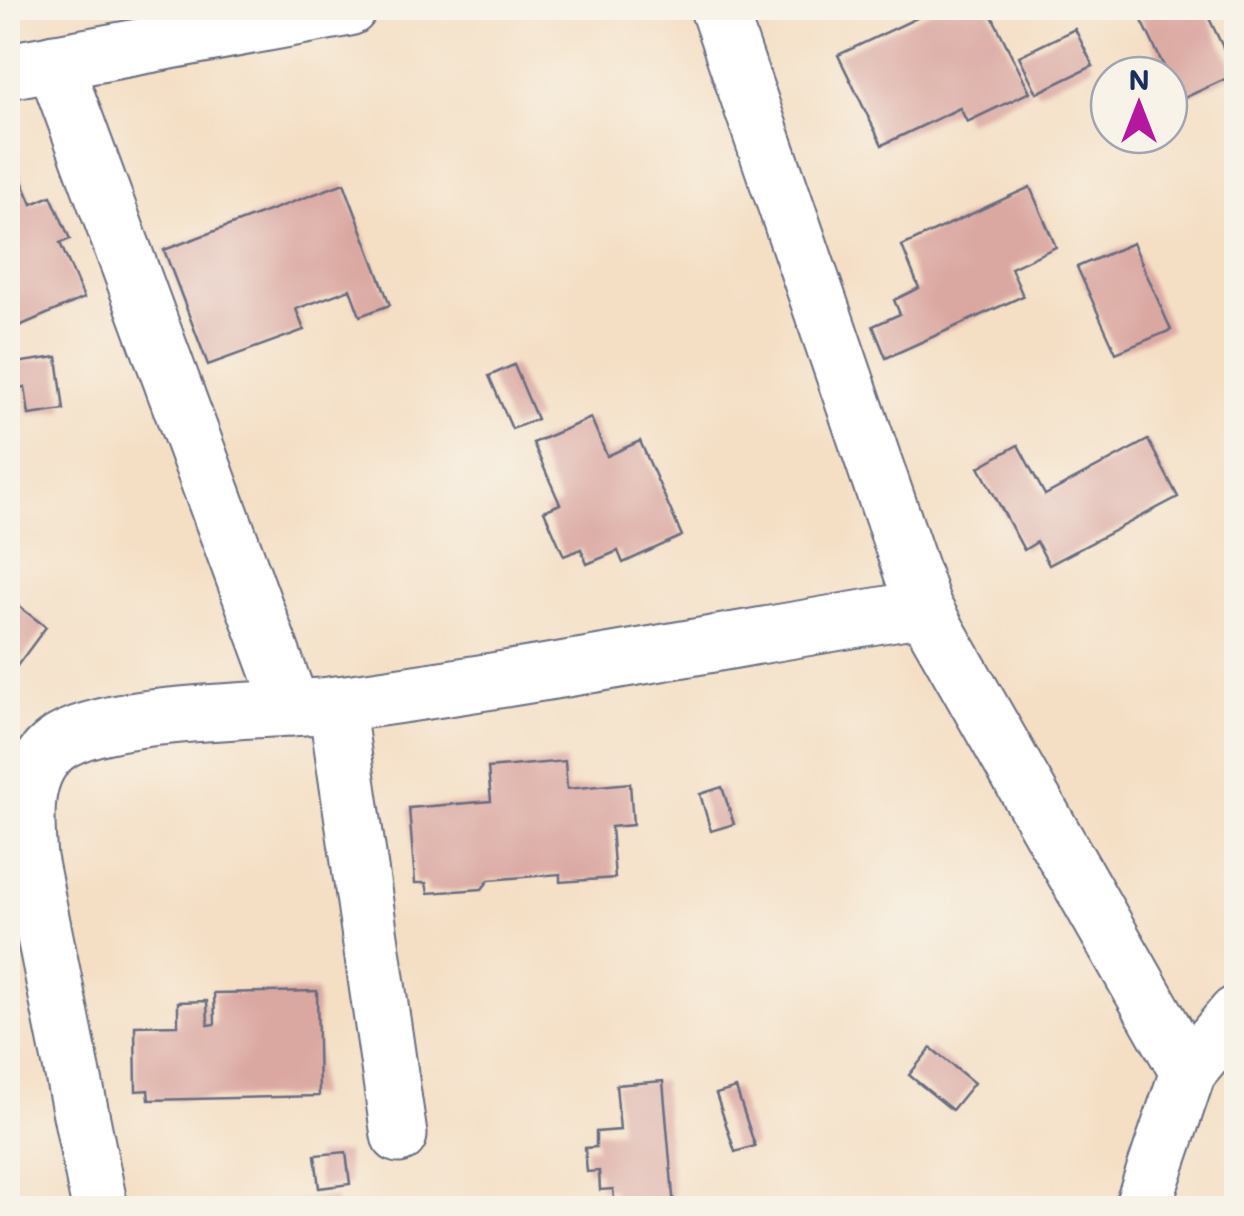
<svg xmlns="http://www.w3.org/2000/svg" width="1244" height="1216" viewBox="0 0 1244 1216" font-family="Mali,sans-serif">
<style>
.building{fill:#daa8a1}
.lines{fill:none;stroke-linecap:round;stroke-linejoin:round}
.minor-casing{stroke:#676d82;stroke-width:59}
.minor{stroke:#fff;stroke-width:55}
</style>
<rect width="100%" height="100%" fill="#f7f3e8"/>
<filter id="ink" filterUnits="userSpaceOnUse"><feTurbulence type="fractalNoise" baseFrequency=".01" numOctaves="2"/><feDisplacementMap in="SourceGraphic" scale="20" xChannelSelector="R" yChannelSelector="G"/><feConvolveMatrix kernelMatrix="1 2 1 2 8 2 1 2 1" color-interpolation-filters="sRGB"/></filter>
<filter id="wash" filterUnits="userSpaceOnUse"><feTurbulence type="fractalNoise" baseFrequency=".0048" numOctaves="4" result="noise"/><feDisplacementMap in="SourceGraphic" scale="40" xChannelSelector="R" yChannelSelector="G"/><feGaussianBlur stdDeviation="2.25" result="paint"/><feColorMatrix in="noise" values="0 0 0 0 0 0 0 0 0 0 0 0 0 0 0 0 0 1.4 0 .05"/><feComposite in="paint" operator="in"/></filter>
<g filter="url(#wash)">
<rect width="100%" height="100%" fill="#f4dfc5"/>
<g id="blocks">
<g class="building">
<polygon points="938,8 988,8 1030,92 967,122 960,108 882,145 838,55"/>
<polygon points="1136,8 1204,8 1236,74 1180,100"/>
<polygon points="1075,29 1093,66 1037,93 1019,56"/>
<polygon points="8,148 32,204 51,196 70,239 60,243 84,298 10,330"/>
<polygon points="344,183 390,305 360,316 350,289 296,309 304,330 208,365 164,250"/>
<polygon points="1030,187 1056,247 1011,268 1023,296 886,358 873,326 900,314 894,300 919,288 902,246"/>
<polygon points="1133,243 1171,330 1116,353 1077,267"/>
<polygon points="57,357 64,410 29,415 25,387 8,389 8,364"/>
<polygon points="514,365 537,419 512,429 489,376"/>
<polygon points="591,418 607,456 640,441 682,536 623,563 618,551 587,564 581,549 564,556 544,511 560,504 533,443"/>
<polygon points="1148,440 1178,497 1049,565 1037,542 1024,550 979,467 1018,445 1045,495"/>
<polygon points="8,598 46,627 8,678"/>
<polygon points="565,761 567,789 630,783 633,825 611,827 615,878 560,882 560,874 489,880 482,889 428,893 426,883 415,883 409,808 491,801 488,768"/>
<polygon points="722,787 734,824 711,831 700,794"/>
<polygon points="317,991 319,1096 149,1100 148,1090 136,1091 135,1026 178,1025 178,1002 207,1001 208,1025 215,1024 214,993"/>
<polygon points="931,1048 974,1083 952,1110 909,1075"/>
<polygon points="663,1081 674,1208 615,1208 613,1189 600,1190 599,1171 587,1172 585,1148 596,1147 596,1132 620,1130 616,1085"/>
<polygon points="736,1088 755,1146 735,1152 716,1094"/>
<polygon points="346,1152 350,1184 319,1188 315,1155"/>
<polygon points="335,1197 336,1208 284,1208 283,1203"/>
</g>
</g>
</g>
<g filter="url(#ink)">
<use href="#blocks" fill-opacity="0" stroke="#676d82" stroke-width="2.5"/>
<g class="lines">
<defs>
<g id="minor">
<polyline points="718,8 924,608 1188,1072"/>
<polyline points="54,62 292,708"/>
<polyline points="8,71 349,8"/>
<polyline points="336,704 399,1135"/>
<path d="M 100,1208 L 29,858 C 26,820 21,771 56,745 C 108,708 270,713 339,704 C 535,677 729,640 924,608"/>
<polyline points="1142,1208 1188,1072 1236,1014"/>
</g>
</defs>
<use href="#minor" class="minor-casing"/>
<use href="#minor" class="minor"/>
</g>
</g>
<rect width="1244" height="1216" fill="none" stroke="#f7f3e8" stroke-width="40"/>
<g transform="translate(1139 105)"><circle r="48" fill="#f7f3e8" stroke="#9fa5b1" stroke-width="2.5"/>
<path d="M0-8L18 38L0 25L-18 38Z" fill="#b5179e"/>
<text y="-15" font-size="28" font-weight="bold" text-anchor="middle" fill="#1b2f5e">N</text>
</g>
</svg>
